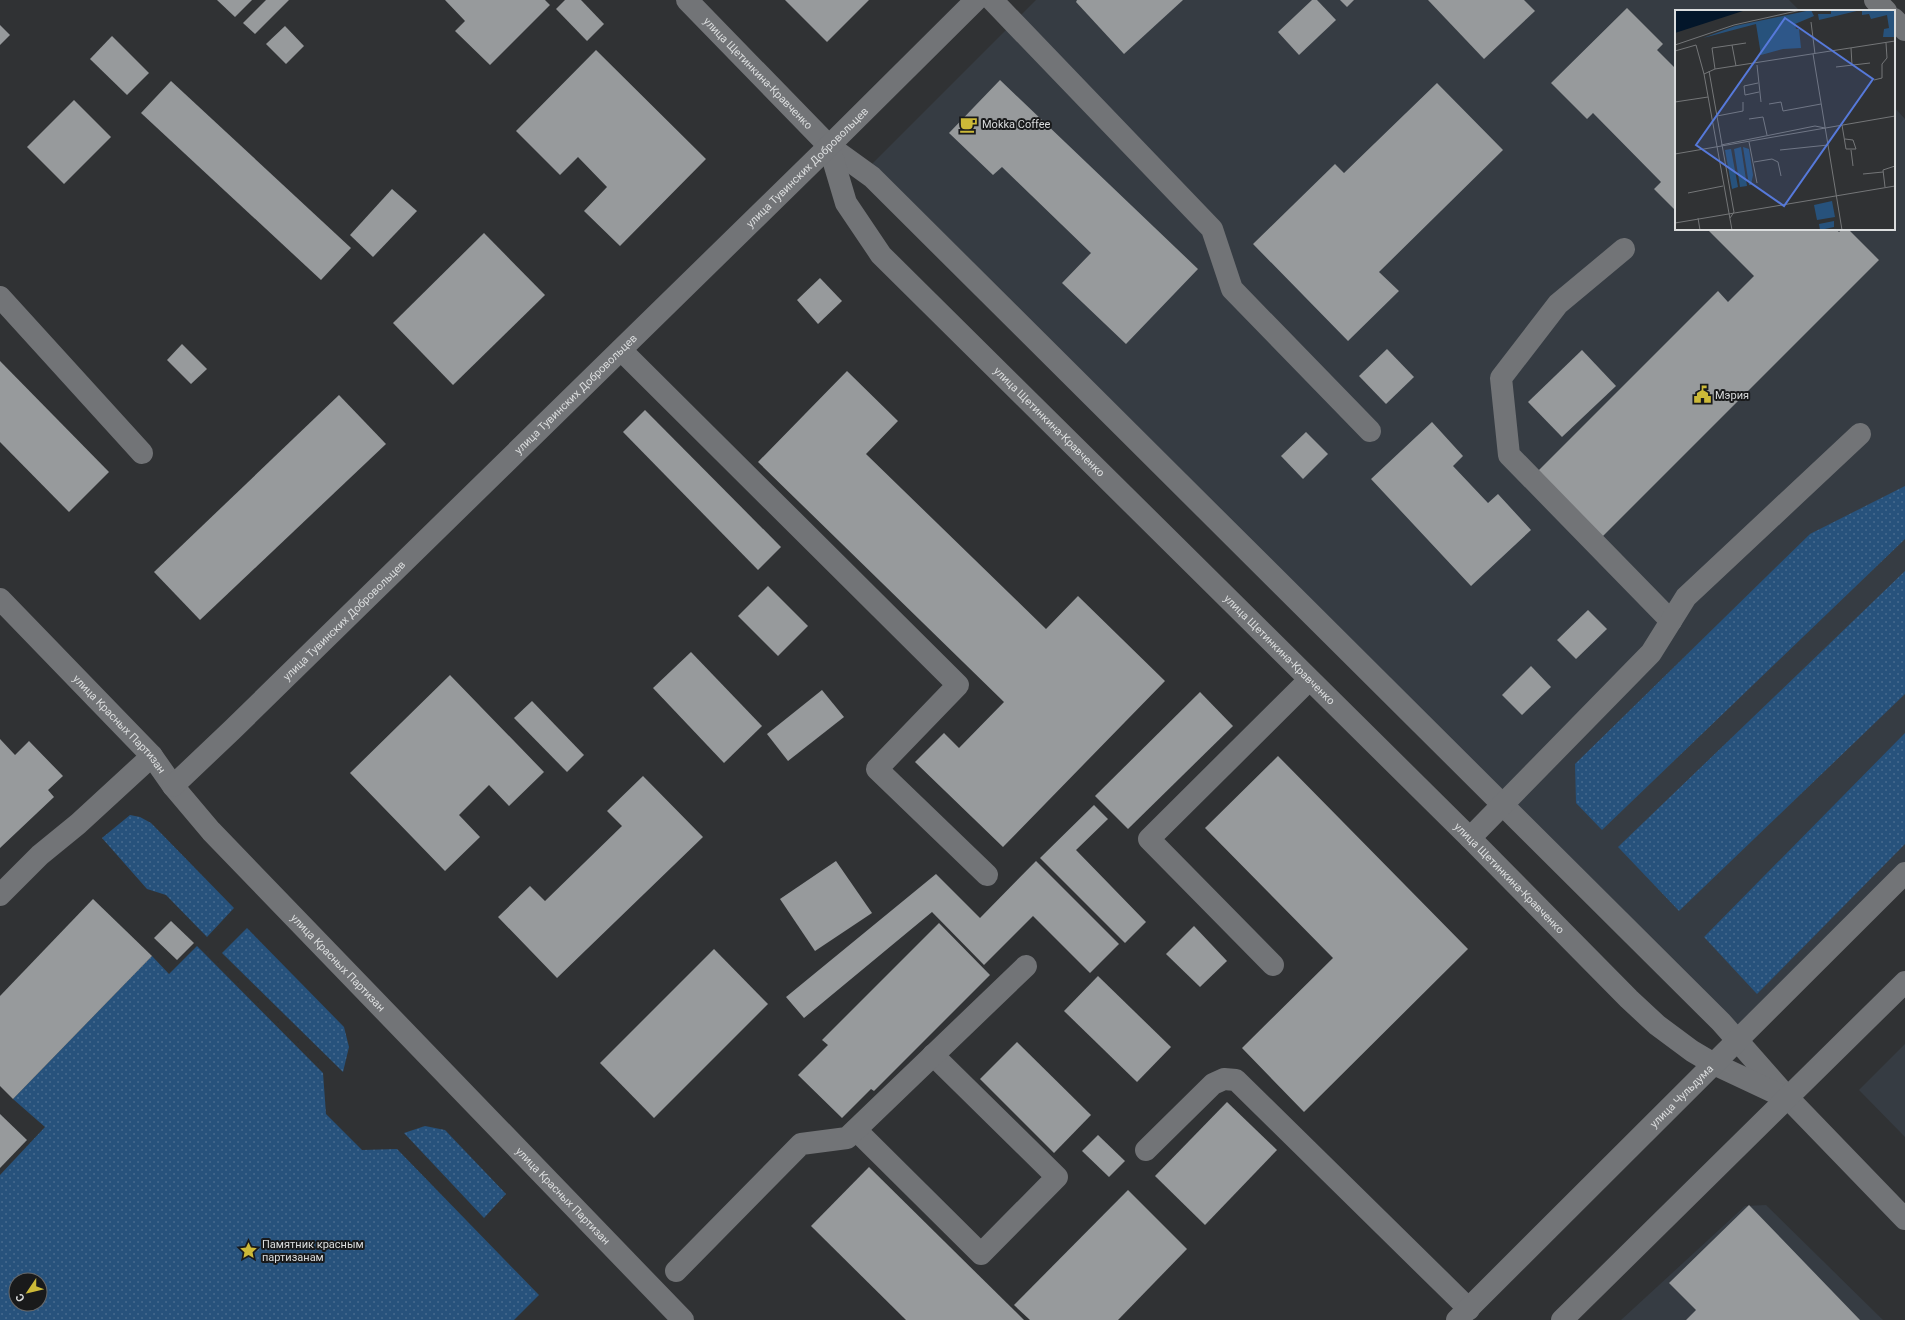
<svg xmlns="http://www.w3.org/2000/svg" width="1905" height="1320" viewBox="0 0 1905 1320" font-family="Roboto,sans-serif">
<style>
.built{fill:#363c43}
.green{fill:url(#green-dots);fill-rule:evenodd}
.building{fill:#979a9c}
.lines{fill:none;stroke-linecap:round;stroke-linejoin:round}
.minor{stroke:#727477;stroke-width:22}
.labels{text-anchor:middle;stroke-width:4;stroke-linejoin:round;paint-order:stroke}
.street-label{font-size:11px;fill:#dbddde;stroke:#191a1b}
.poi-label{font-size:11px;fill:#dbddde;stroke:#191a1b;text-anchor:start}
.inset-road{fill:none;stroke:#747678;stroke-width:1}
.view{fill:#5679da;fill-opacity:0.15;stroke:#5679da;stroke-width:2}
.inset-edge{fill:none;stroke:#dbddde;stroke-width:2}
</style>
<defs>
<pattern id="green-dots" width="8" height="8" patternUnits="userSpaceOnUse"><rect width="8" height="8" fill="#27527c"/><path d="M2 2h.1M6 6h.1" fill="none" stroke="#466a8e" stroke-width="1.8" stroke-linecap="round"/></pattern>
</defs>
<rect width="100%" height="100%" fill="#303234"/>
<g class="built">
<polygon points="1036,0 1789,0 1800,11 1676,11 1676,229 1894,229 1894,107 1905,119 1905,876 1750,1039 862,174"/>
<polygon points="1905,1044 1905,1137 1859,1090"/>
<polygon points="1766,1205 1883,1320 1621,1320 1745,1206"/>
</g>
<g class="green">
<polygon points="1905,486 1905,539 1602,830 1576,803 1575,764 1810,534"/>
<polygon points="1905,571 1905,694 1679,911 1618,847"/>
<polygon points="1905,733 1905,844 1757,994 1704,937"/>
<polygon points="130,815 140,817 151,823 234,908 207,937 166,895 147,889 102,838"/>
<polygon points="247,928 344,1027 349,1047 343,1072 222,953"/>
<path d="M 197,946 L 323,1073 L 326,1114 L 362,1150 L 397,1149 L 539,1295 L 514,1320 L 0,1320 L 0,1175 L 45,1127 L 13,1099 L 152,956 L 169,974 ZM 16,1280 L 40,1280 L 40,1304 L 16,1304 Z"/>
<polygon points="425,1126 445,1130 506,1194 484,1218 404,1133"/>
</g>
<g class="building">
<polygon points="217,0 252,0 235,17"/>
<polygon points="266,0 289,0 255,34 243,23"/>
<polygon points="445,0 545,0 550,5 490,65 455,31 465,21"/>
<polygon points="565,0 581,0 604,24 587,41 556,9"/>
<polygon points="785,0 869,0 827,42"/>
<polygon points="1077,0 1183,0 1124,54 1076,2"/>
<polygon points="1312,0 1317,0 1336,20 1299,55 1278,32"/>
<polygon points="1340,0 1354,0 1347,7"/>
<polygon points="1428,0 1524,0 1535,11 1484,59"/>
<polygon points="1627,8 1663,44 1657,50 1676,69 1676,211 1654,189 1661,182 1593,113 1587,119 1551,83"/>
<polygon points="0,25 10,35 0,45"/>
<polygon points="285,26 304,46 286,64 266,44"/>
<polygon points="112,36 149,73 127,95 90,59"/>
<polygon points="596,50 706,159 620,246 584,211 607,187 578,157 560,175 516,131"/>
<polygon points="1000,80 1198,269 1126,344 1062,283 1091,253 1002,167 993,175 949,133"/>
<polygon points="171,81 351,248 321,280 141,113"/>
<polygon points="1437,83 1503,150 1379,272 1399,291 1348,341 1253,244 1335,164 1344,173"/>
<polygon points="74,100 111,137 64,184 27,147"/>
<polygon points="392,189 417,211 373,257 350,235"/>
<polygon points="1707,229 1836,229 1839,232 1842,229 1848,229 1879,260 1601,538 1536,473 1718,291 1728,302 1754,276"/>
<polygon points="484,233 545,295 453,385 393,323"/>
<polygon points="820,278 842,301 818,324 797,300"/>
<polygon points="182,344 207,369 191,384 167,360"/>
<polygon points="1387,349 1414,377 1386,404 1359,376"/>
<polygon points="1582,350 1616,386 1562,437 1528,402"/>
<polygon points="0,361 109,472 69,512 0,442"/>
<polygon points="847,371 898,421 866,454 1046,629 1078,596 1165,681 1003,847 915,762 944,733 959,748 1004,702 758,462"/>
<polygon points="339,395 386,444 200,620 154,572"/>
<polygon points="645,410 781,547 758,570 623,432"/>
<polygon points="1432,422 1463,456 1453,466 1488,503 1498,494 1531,530 1471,586 1371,479"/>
<polygon points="1306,432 1328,454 1303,479 1281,456"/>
<polygon points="768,586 808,626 778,656 738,616"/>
<polygon points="1588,610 1607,629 1576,659 1557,640"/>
<polygon points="691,652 762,726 724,763 653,688"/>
<polygon points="1531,666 1551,687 1522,715 1502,695"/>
<polygon points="450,675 544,772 509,806 489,785 459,815 480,837 445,871 350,773"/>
<polygon points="822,690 844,717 788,761 767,734"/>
<polygon points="1200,692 1233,726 1128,829 1095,796"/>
<polygon points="532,701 584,755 567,772 514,718"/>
<polygon points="0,739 15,755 29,741 63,776 48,790 54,797 0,848"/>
<polygon points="1278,756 1468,949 1304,1112 1242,1048 1333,958 1205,828"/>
<polygon points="643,776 703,837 557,978 498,917 530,886 545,901 622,826 607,811"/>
<polygon points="1094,805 1108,819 1076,850 1146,922 1125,943 1040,858"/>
<polygon points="836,861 872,913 815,951 780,899"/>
<polygon points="1036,861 1119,944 1090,973 1033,916 984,965 932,912 804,1018 786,997 936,874 980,918"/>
<polygon points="93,899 152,956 13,1099 0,1086 0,996"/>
<polygon points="171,921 194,943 177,960 154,938"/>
<polygon points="939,923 990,975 874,1091 871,1089 842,1118 798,1075 828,1045 822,1040"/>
<polygon points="1194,926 1227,961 1200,987 1166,954"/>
<polygon points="714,949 768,1004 654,1118 600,1063"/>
<polygon points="1098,976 1171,1047 1137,1082 1064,1011"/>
<polygon points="1017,1042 1091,1115 1054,1153 980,1079"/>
<polygon points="1227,1102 1277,1150 1205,1225 1155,1176"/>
<polygon points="0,1114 27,1140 0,1168"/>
<polygon points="1098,1135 1125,1161 1109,1177 1082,1151"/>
<polygon points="869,1167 1024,1320 906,1320 811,1226"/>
<polygon points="1128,1190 1187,1249 1118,1320 1030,1320 1014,1305"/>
<polygon points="1749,1205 1860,1320 1686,1320 1696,1310 1669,1283"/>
</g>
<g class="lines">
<g class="minor">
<path id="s1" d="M 687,0 L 829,146 L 872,177 L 1721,1022 L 1788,1098 L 1905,1219"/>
<polyline points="992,0 1212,229 1232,289 1370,431"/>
<polyline points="1875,0 1886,11"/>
<polyline points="1894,19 1905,30"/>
<path id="s2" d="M 829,146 L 846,203 L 881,255 L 1470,838 L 1629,999 L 1657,1025 L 1692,1051 L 1714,1064 L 1780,1095"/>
<polyline points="1624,249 1558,304 1501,378 1509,455 1671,621"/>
<polyline points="0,297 142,453"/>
<polyline points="621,350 958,685 877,769 987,875"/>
<path id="s3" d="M 0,599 L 152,756 L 173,786 L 211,831 L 683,1320"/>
<path id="s4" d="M 173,786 L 232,730 L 829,146 L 976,0"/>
<polyline points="1470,838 1651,653 1686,597 1860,434"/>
<polyline points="0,895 40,855 78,824 152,756"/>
<polyline points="1273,965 1149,839 1309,680"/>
<polyline points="856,1130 981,1254 1057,1177 933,1055"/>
<polyline points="1146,1150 1213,1084 1224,1079 1236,1080 1469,1309"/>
<polyline points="676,1271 801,1144 847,1138 1026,966"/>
<path id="s5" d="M 1457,1320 L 1905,873"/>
<polyline points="1562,1320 1905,982"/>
</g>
</g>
<defs>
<symbol id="cafe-bare" viewBox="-9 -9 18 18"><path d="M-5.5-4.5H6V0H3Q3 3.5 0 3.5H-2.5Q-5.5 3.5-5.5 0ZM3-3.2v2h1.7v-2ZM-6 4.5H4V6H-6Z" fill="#ccb938" stroke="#191a1b" stroke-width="2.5" paint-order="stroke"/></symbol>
<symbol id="civic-bare" viewBox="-9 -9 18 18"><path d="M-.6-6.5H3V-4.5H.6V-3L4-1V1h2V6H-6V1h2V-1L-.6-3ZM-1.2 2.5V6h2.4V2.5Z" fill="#ccb938" stroke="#191a1b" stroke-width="2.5" paint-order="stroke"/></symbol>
<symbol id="sight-bare" viewBox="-9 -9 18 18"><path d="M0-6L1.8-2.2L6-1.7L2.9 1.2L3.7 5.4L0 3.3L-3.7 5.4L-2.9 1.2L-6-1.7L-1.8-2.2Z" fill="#ccb938" stroke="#191a1b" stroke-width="2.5" paint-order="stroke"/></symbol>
</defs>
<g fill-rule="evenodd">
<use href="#cafe-bare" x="956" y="112" width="25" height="25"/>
<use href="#civic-bare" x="1690" y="382" width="25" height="25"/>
<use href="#sight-bare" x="236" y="1238" width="25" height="25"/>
</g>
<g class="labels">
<g class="street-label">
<text dy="4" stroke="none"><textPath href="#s1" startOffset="102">улица Щетинкина-Кравченко</textPath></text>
<text dy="4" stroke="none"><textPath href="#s4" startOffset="886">улица Тувинских Добровольцев</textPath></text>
<text dy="4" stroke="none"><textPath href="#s4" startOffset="562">улица Тувинских Добровольцев</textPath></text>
<text dy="4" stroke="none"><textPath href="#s2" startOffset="359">улица Щетинкина-Кравченко</textPath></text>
<text dy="4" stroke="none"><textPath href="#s4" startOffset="238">улица Тувинских Добровольцев</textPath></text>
<text dy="4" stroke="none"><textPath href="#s2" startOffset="683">улица Щетинкина-Кравченко</textPath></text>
<text dy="4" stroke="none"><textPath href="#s3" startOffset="173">улица Красных Партизан</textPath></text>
<text dy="4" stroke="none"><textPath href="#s2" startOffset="1007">улица Щетинкина-Кравченко</textPath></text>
<text dy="4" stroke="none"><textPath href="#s3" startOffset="497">улица Красных Партизан</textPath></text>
<text dy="4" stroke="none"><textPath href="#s5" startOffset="317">улица Чульдума</textPath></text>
<text dy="4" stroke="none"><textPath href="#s3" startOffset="821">улица Красных Партизан</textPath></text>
</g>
<g class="poi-label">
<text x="982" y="128">Mokka Coffee</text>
<text x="1715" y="399">Мэрия</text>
<text x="262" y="1248">Памятник красным<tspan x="262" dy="13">партизанам</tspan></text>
</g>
</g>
<g transform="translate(1675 10)">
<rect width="220" height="220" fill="#303234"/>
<path d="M 136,0 L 139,6 L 120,14 L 121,19 L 124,19 L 126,38 L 108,39 L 86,45 L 81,14 L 28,28 L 60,16 ZM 156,0 L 186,0 L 144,10 L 143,4 L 156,4 ZM 187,0 L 220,0 L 220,27 L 208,27 L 209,19 L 214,18 L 212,5 L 196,9 L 194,4 L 187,5 ZM 66,137 L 72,176 L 65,177 L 59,139 ZM 68,137 L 74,139 L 78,165 L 76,175 L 74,175 ZM 56,139 L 63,177 L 57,179 L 50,140 ZM 157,191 L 160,207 L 142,210 L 139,195 ZM 159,211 L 159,217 L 145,220 L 144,214 Z" fill="#27527c"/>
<path d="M 0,0 L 71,0 L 0,23 Z" fill="#03162a"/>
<path class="inset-road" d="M 136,12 L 140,44M 0,35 L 59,15 L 126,0M 57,35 L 61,56M 176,38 L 177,55M 0,41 L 21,35 L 29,64 L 57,220M 138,44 L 167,220M 82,55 L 86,92M 161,57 L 195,53M 40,59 L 37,38 L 71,33M 34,61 L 58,197 L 59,202 L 55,208M 29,64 L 40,59 L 220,31M 199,70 L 207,68 L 207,54 L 212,48 L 211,33M 83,73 L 69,76 L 70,85 L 84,82M 0,92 L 33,87M 94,94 L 106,92 L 108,101 L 146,94M 42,106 L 68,101 L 68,92M 74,109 L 88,107 L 92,125M 167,115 L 171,139 L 181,139 L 178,130 L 170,129M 74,132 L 82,173M 46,135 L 140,116 L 150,118M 105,140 L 153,135M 176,140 L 178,156M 0,144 L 220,106M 79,152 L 97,149 L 103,152 L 106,166M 188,164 L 208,162M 210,177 L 208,160 L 220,156M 13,183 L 48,176M 23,208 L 25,220M 0,213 L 220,176"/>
<path class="view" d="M 110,8 L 198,69 L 109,196 L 21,135 Z"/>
<rect width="220" height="220" class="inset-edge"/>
</g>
<g transform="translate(28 1292) rotate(235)"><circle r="19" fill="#191a1b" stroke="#676869"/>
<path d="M0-3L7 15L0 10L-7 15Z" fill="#ccb938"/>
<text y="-6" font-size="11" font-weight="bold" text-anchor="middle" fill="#dbddde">С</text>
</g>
</svg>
